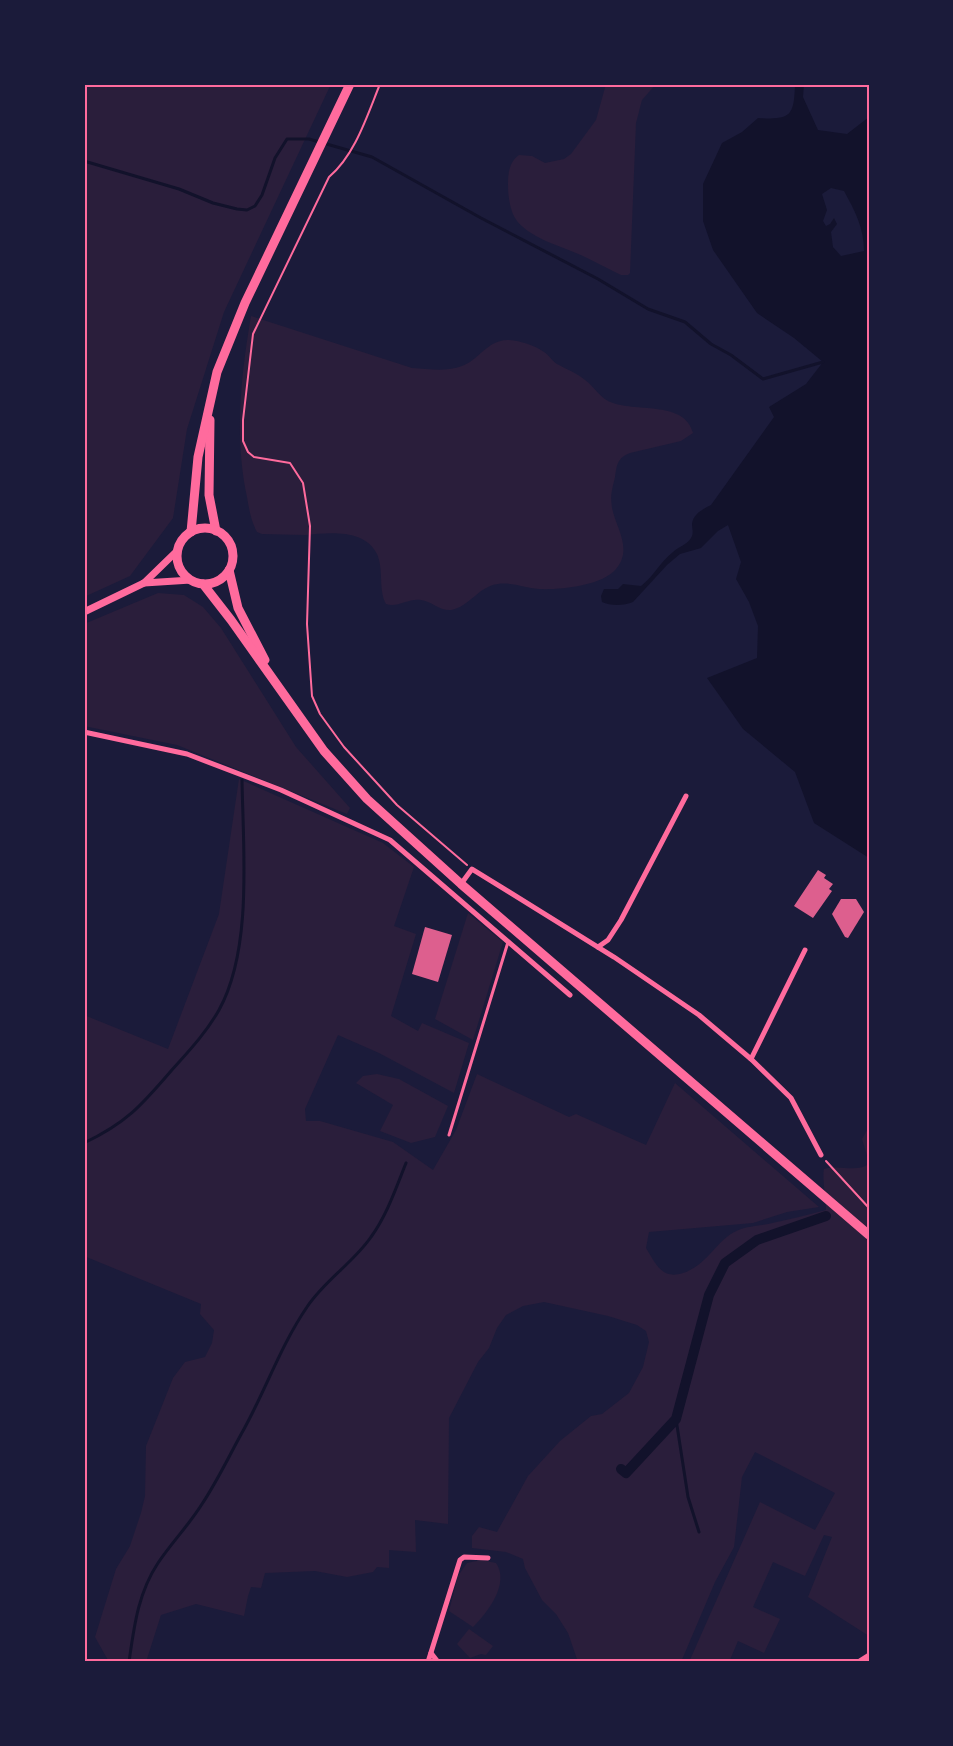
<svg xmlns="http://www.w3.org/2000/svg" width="953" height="1746" viewBox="0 0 953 1746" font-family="'PT Sans Narrow',sans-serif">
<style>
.green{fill:#2a1e3b}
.water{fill:#12122b;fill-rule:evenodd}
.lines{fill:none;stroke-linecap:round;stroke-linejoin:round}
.stream{stroke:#12122b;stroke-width:3}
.canal{stroke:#12122b;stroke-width:10}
.building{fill:#dd5f8e}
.path{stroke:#ff6b9d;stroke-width:2}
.service{stroke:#ff6b9d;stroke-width:3}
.minor{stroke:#ff6b9d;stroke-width:5}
.tertiary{stroke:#ff6b9d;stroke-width:7}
.primary{stroke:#ff6b9d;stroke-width:9}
.neatline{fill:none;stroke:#ff6b9d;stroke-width:2}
</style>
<rect width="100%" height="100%" fill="#1b1b3a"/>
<g class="green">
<polygon points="84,84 331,84 224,312 187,429 173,518 130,576 84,597"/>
<path d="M 606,84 L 656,84 L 642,100 L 636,123 L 630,273 L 628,275 L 621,275 C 608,269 596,262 583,256 C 562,246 533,240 517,221 C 510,212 508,196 508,185 C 508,173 509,162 519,155 L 532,156 L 545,163 L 564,159 L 571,154 L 596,120 Z"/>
<path d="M 251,316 L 412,368 C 428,369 447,372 462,366 C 479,360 488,339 509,340 C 521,341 534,345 544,352 C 549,355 552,361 557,364 C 566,369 577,373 585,380 C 595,387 600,399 613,403 C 638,412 685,401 693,433 L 681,441 L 630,453 C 617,458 617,465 615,477 C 612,491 610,494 612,508 C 616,528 633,549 616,569 C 602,586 559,590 539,589 C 525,588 512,582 498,584 C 479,586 469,607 451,610 C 440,611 431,601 421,600 C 408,598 398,608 386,604 C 378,589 384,570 377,554 C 364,528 328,533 305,535 C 291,535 276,534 262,534 L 257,532 C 251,521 249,509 247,497 C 234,437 241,375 251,316 Z"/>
<polygon points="158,593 184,595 203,607 221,628 296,747 350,808 347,814 177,745 84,726 84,624"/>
<path d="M 239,779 L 383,843 L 414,867 L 394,926 L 416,934 L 391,1016 L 418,1031 L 422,1023 L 469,1043 L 454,1093 L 379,1053 L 338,1035 L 305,1109 L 306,1121 L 320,1121 L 393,1142 L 433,1170 L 456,1130 L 477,1074 L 569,1117 L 576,1114 L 646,1145 L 675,1083 L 819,1207 L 787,1212 L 753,1223 L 649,1232 L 646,1248 C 656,1264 662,1280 683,1273 C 709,1265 717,1237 741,1229 C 749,1226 759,1226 768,1224 C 787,1220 807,1215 826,1210 C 826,1199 822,1177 824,1169 C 839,1164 856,1173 869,1164 L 869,1636 L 808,1597 L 832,1537 L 824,1535 L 805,1576 L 773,1562 L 753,1607 L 780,1619 L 764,1653 L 738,1641 L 729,1662 L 689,1662 L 760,1502 L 815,1530 L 835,1493 L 755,1452 L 742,1477 L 734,1547 L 715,1582 L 681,1662 L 578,1662 L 568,1633 L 556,1614 L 542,1600 L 525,1568 L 523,1559 L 506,1552 L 472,1548 L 472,1536 L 479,1527 L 497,1532 L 528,1476 L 560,1441 L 591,1416 L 602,1414 L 629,1393 L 643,1367 L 649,1342 L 646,1331 L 637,1325 L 608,1316 L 544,1302 L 523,1306 L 506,1315 L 497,1328 L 489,1348 L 478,1362 L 449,1418 L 448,1524 L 415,1520 L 416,1552 L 389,1550 L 389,1568 L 377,1567 L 373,1572 L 347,1577 L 315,1571 L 265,1573 L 261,1588 L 251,1587 L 248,1596 L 244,1616 L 196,1604 L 161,1615 L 146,1662 L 109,1662 L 95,1637 L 116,1569 L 130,1546 L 141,1513 L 145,1496 L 146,1446 L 173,1378 L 185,1362 L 205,1357 L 212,1343 L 214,1330 L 200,1314 L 201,1304 L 84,1256 L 84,1015 L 168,1049 L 219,914 Z"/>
<polygon points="468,913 503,942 473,1040 435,1019"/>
<polygon points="377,1074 399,1079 448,1106 435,1137 411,1143 380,1131 393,1105 356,1083 363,1076"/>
<polygon points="869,1127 869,1162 862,1139"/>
<path d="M 481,1560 L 496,1563 C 510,1583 488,1612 473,1627 L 449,1611 L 458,1576 L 467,1563 Z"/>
<polygon points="469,1629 493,1646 486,1655 481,1654 470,1658 457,1644"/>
</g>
<path class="water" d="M 795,84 L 804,84 L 803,97 L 818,130 L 847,134 L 869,117 L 869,858 L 814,823 L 795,772 L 743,729 L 707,678 L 757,658 L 758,626 L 749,602 L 736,579 L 741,562 L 728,525 L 718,531 L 701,548 L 680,554 L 667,565 L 633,602 C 624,606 610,606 602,602 L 601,596 L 604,589 L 618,589 L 623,584 L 641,586 C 654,576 660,562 673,552 C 678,547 688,544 691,538 C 694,533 692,529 692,524 C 693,514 703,509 711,505 L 774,417 L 769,407 L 806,384 L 823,362 L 794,338 L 757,313 L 713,250 L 703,221 L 703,184 L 722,143 L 742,132 L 758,118 C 791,120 794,116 795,84 ZM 831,188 L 844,191 C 855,211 864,228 864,251 L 841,256 L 833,247 L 831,232 L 837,224 L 834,218 L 830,224 L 826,226 L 823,221 L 827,210 L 822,194 Z"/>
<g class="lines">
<g class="stream">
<polyline points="84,161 179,189 213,203 237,209 247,210 255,206 262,195 275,158 287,139 309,139 372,157 481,218 598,279 648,309 685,322 711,344 731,355 763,379 823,362"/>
<path d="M 84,1143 C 126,1123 141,1106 171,1071 C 188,1052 206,1033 219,1010 C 253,949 243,848 242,780"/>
<polyline points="676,1419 688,1497 699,1532"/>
<path d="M 129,1662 C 134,1627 138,1593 158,1563 C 172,1542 189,1525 202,1504 C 218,1480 230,1454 244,1429 C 266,1389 281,1345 307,1307 C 325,1280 353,1263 371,1237 C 387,1215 396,1188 406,1163"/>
</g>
<polyline class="canal" points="621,1469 626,1473 676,1419 709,1295 725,1263 757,1240 826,1216"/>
</g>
<g class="building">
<polygon points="818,870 826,875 824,878 833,884 829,889 832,891 813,918 794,906"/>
<polygon points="841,899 856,899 864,912 848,938 845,937 832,914"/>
<polygon points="425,927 452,935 438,982 412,974"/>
</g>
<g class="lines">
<g class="path">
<path d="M 380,84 C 367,116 355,155 329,177 L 253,334 L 243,420 L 243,441 L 248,452 L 254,457 L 290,463 L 303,483 L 310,526 L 307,624 L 312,696 L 320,714 L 344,747 L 397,805 L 467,865"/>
<polyline points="826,1161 869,1208"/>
</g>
<polyline class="service" points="449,1135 508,942"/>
<g class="minor">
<polyline points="84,732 187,754 281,790 390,840 570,995"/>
<polyline points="461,884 472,869 614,957 699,1015 751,1059 791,1098 821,1155"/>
<polyline points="598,947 608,940 621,920 686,796"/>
<polyline points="751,1059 805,950"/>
<polyline points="431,1653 438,1662"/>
<polyline points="428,1662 460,1560 464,1557 488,1558"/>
<polyline points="858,1662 869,1655"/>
</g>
<g class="tertiary">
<polyline points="144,583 191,580"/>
<polyline points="84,612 144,583 178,550"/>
</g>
<g class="primary">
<polyline points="210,420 209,495 216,531"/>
<circle cx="205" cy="556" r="28"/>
<polyline points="191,532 198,457 217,372 245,303 350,84"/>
<polyline points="229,570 238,608 265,660"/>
<polyline points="203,584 231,620 324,751 367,799 461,884 869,1235"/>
</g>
</g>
<rect width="953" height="1746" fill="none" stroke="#1b1b3a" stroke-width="171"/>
<rect x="86" y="86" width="782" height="1574" class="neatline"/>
</svg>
